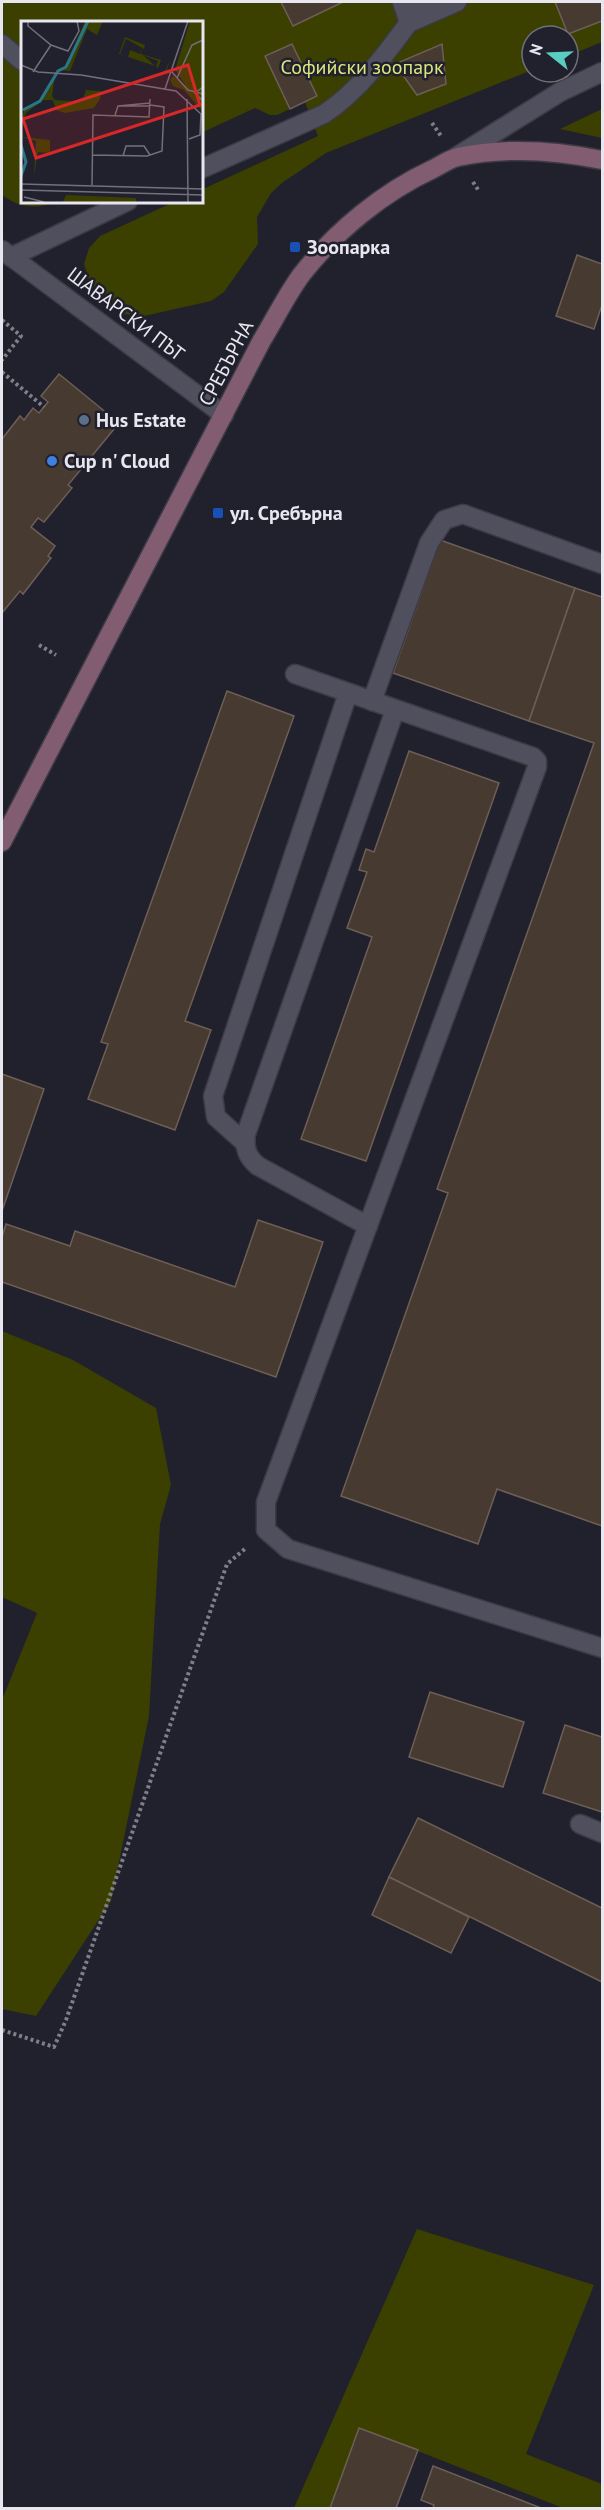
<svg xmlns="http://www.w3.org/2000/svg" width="604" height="2510" viewBox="0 0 604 2510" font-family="'PT Sans',sans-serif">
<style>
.green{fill:#3b3f00}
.building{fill:#473a31;stroke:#6d5f56;stroke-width:1.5}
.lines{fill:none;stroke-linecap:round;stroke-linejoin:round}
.lane-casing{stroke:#3c3b45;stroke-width:21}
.street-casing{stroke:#3c3b45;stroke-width:21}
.secondary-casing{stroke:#3c3b45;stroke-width:21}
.path{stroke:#7f7e89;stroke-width:4;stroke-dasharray:3 3;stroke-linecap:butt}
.lane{stroke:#504f5d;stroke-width:18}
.street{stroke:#504f5d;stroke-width:18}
.secondary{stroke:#825c70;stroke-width:18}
.transit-dot{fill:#1a4fb4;stroke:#21202d;stroke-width:2}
.service-dot{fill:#5c6f8a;stroke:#21202d;stroke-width:2}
.shop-dot{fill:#3f7fe0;stroke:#21202d;stroke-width:2}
.labels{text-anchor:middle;stroke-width:5;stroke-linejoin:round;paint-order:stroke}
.park-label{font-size:20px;fill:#dbe67f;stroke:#21202d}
.poi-label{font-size:20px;font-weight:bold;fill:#e8e7f0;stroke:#21202d;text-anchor:start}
.street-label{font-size:20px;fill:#e8e7f0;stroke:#21202d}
.inset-river{fill:none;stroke:#297688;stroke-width:3}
.inset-road{fill:none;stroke:#71707b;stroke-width:1.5}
.view{fill:#d62828;fill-opacity:0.15;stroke:#d62828;stroke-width:3}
.inset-edge{fill:none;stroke:#e8e7f0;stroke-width:3}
</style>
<rect width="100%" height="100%" fill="#21202d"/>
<g class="green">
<path d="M 2,2 L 602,2 L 602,42 L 568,56 L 568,36 L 532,36 L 532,70 L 326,153 L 282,183 L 271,193 L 257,217 L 258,244 L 224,292 L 211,301 L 144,316 L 123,314 L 102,302 L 91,286 L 84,264 L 89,248 L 100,236 L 176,201 L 201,201 L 201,190 L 318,136 L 305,102 L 277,115 L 270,115 L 255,108 L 201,133 L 201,22 L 22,22 L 22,201 L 57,201 C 36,210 20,208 2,195 Z"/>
<polygon points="602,109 602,138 560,129"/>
<polygon points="2,1331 73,1360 156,1408 171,1485 160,1524 149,1716 111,1901 36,2016 2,2009 2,1700 37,1613 2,1597"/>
<polygon points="417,2229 594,2285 526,2454 602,2484 602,2508 563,2508 359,2428 330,2508 294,2508"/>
</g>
<g class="building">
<polygon points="281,2 343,2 293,26"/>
<polygon points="555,2 602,2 602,21 568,34"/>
<polygon points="292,44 317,96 290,109 265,56"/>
<polygon points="442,44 446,84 417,95 395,64"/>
<polygon points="577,255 602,264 602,305 594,329 556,316"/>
<polygon points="59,374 119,423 68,485 72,488 44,522 38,518 31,527 55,546 48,556 51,558 23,594 20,591 2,613 2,439 20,416 24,420 33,408 39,413 48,402 41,396"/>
<polygon points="440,540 575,588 529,721 393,673"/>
<polygon points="575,588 602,597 602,1526 497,1489 478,1544 341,1496 448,1193 437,1189 594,743 529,721"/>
<polygon points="227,691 294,716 185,1021 211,1030 175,1130 88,1099 108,1044 101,1042"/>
<polygon points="409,751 499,783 366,1161 301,1139 372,937 347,928 367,872 359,870 366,849 374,852"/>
<polygon points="2,1074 44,1089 2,1211"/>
<polygon points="258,1220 323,1242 276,1377 2,1282 2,1237 6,1224 70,1246 75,1231 235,1287"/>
<polygon points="430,1692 524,1722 503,1787 409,1757"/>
<polygon points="565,1725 602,1737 602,1812 543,1793"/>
<polygon points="418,1818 602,1908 602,1982 389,1877"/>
<polygon points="389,1877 469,1917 451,1953 372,1915"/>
<polygon points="359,2428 418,2450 396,2508 330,2508"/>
<polygon points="433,2466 541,2508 433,2508 434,2505 421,2500"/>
</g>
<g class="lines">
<defs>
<g id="lane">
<polyline points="402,2 409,23 457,2"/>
<polyline points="2,44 22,61"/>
<polyline points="456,157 560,92 602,72"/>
<path d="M 201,169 L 324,114 C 365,87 395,41 424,2"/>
<polyline points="11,257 128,201"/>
<polyline points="295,674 533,757 537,761 537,767 266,1502 266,1530 288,1549 602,1648"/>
<polyline points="372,701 429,543 444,520 463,514 602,564"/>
<polyline points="245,1143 216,1117 213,1096 348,693"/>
<path d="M 368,1226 L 258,1166 C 247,1157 244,1148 246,1134 L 395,710"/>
<polyline points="580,1824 602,1833"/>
</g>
<polyline id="street" points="2,250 224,415"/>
<path id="secondary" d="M 2,842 L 262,340 C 275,319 287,294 302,274 C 336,231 383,192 433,169 C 441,165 449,159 458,157 C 506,147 554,150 602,160"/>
</defs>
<use href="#lane" class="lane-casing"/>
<use href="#street" class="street-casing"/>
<use href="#secondary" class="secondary-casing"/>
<g class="path">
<polyline points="432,123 441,136"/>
<polyline points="473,182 479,191"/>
<polyline points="2,320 21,336 2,360"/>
<polyline points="2,372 44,407"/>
<polyline points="39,645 56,655"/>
<polyline points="2,2030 54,2047 66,2020 227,1564 246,1548"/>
</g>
<use href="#lane" class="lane"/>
<use href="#street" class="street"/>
<use href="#secondary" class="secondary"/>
</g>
<g class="transit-dot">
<rect x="289" y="241" width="12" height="12" rx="3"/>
<rect x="212" y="507" width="12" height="12" rx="3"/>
</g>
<circle class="service-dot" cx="84" cy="420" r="6"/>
<circle class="shop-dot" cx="52" cy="461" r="6"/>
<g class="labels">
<g class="park-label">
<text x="362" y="74">Софийски зоопарк</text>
</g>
<g class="poi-label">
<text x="307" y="254">Зоопарка</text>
<text x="96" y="427">Hus Estate</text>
<text x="64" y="468">Cup n' Cloud</text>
<text x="230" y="520">ул. Сребърна</text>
</g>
<g class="street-label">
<text transform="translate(126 314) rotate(37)" y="7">ШАВАРСКИ ПЪТ</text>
<text transform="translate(226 363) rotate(-62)" y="7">СРЕБЪРНА</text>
</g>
</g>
<g transform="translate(21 21)">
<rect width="182" height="182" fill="#21202d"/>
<path d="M 64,0 L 82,0 L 76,14 L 66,8 L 49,50 L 37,49 L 45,44 ZM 169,0 L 181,0 L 181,90 L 163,69 L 152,65 L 149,59 L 152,55 L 165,65 L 154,49 ZM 104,16 L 124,24 L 123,28 L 105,18 L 99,33 L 107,36 L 109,29 L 119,33 L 121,28 L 120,33 L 140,39 L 137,47 L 144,50 L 150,37 L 145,51 L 135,46 L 137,40 L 122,34 L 134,45 L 98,33 ZM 34,55 L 31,75 L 34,79 L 61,81 L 65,69 L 80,70 L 79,78 L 73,87 L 44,92 L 35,89 L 32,79 L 22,79 L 5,92 L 0,105 L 2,116 L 29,119 L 29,132 L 17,131 L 13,155 L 15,120 L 1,116 L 0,100 L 3,90 L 20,80 ZM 45,174 L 115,177 L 115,181 L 42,181 Z" fill="#3b3f00"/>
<path class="inset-river" d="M 2,89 L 19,80 L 37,50 L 45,46 L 67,0M 0,124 L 5,141 L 0,155"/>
<path class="inset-road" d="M 7,0 L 7,5 L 30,24 L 47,30 L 58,10 L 56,0M 0,44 L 17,51 L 60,54 L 155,70 L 180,93 L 179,114 L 168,118M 150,50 L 167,69 L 182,73M 12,51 L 30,24M 156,57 L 171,24 L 182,19M 182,66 L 174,72 L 182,80M 144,68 L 167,0M 166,78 L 167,181M 97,85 L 129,82M 94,94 L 97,85 L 128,85M 72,134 L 126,135 L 141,130 L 143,86 L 129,84M 102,135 L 105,125 L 123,125 L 129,134M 0,163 L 182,168M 71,164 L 72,94 L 128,96 L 129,78M 0,169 L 182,174M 3,176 L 23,181"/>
<path class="view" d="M 167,44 L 179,84 L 15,137 L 2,98 Z"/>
<rect width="182" height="182" class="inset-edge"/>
</g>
<rect width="604" height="2510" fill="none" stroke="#e8e7f0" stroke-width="6"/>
<g transform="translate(550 54) rotate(288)"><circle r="28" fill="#21202d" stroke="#71707b" stroke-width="1.5"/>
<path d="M0-4.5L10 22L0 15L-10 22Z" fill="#58cec0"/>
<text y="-9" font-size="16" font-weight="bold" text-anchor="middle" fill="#e8e7f0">N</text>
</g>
</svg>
